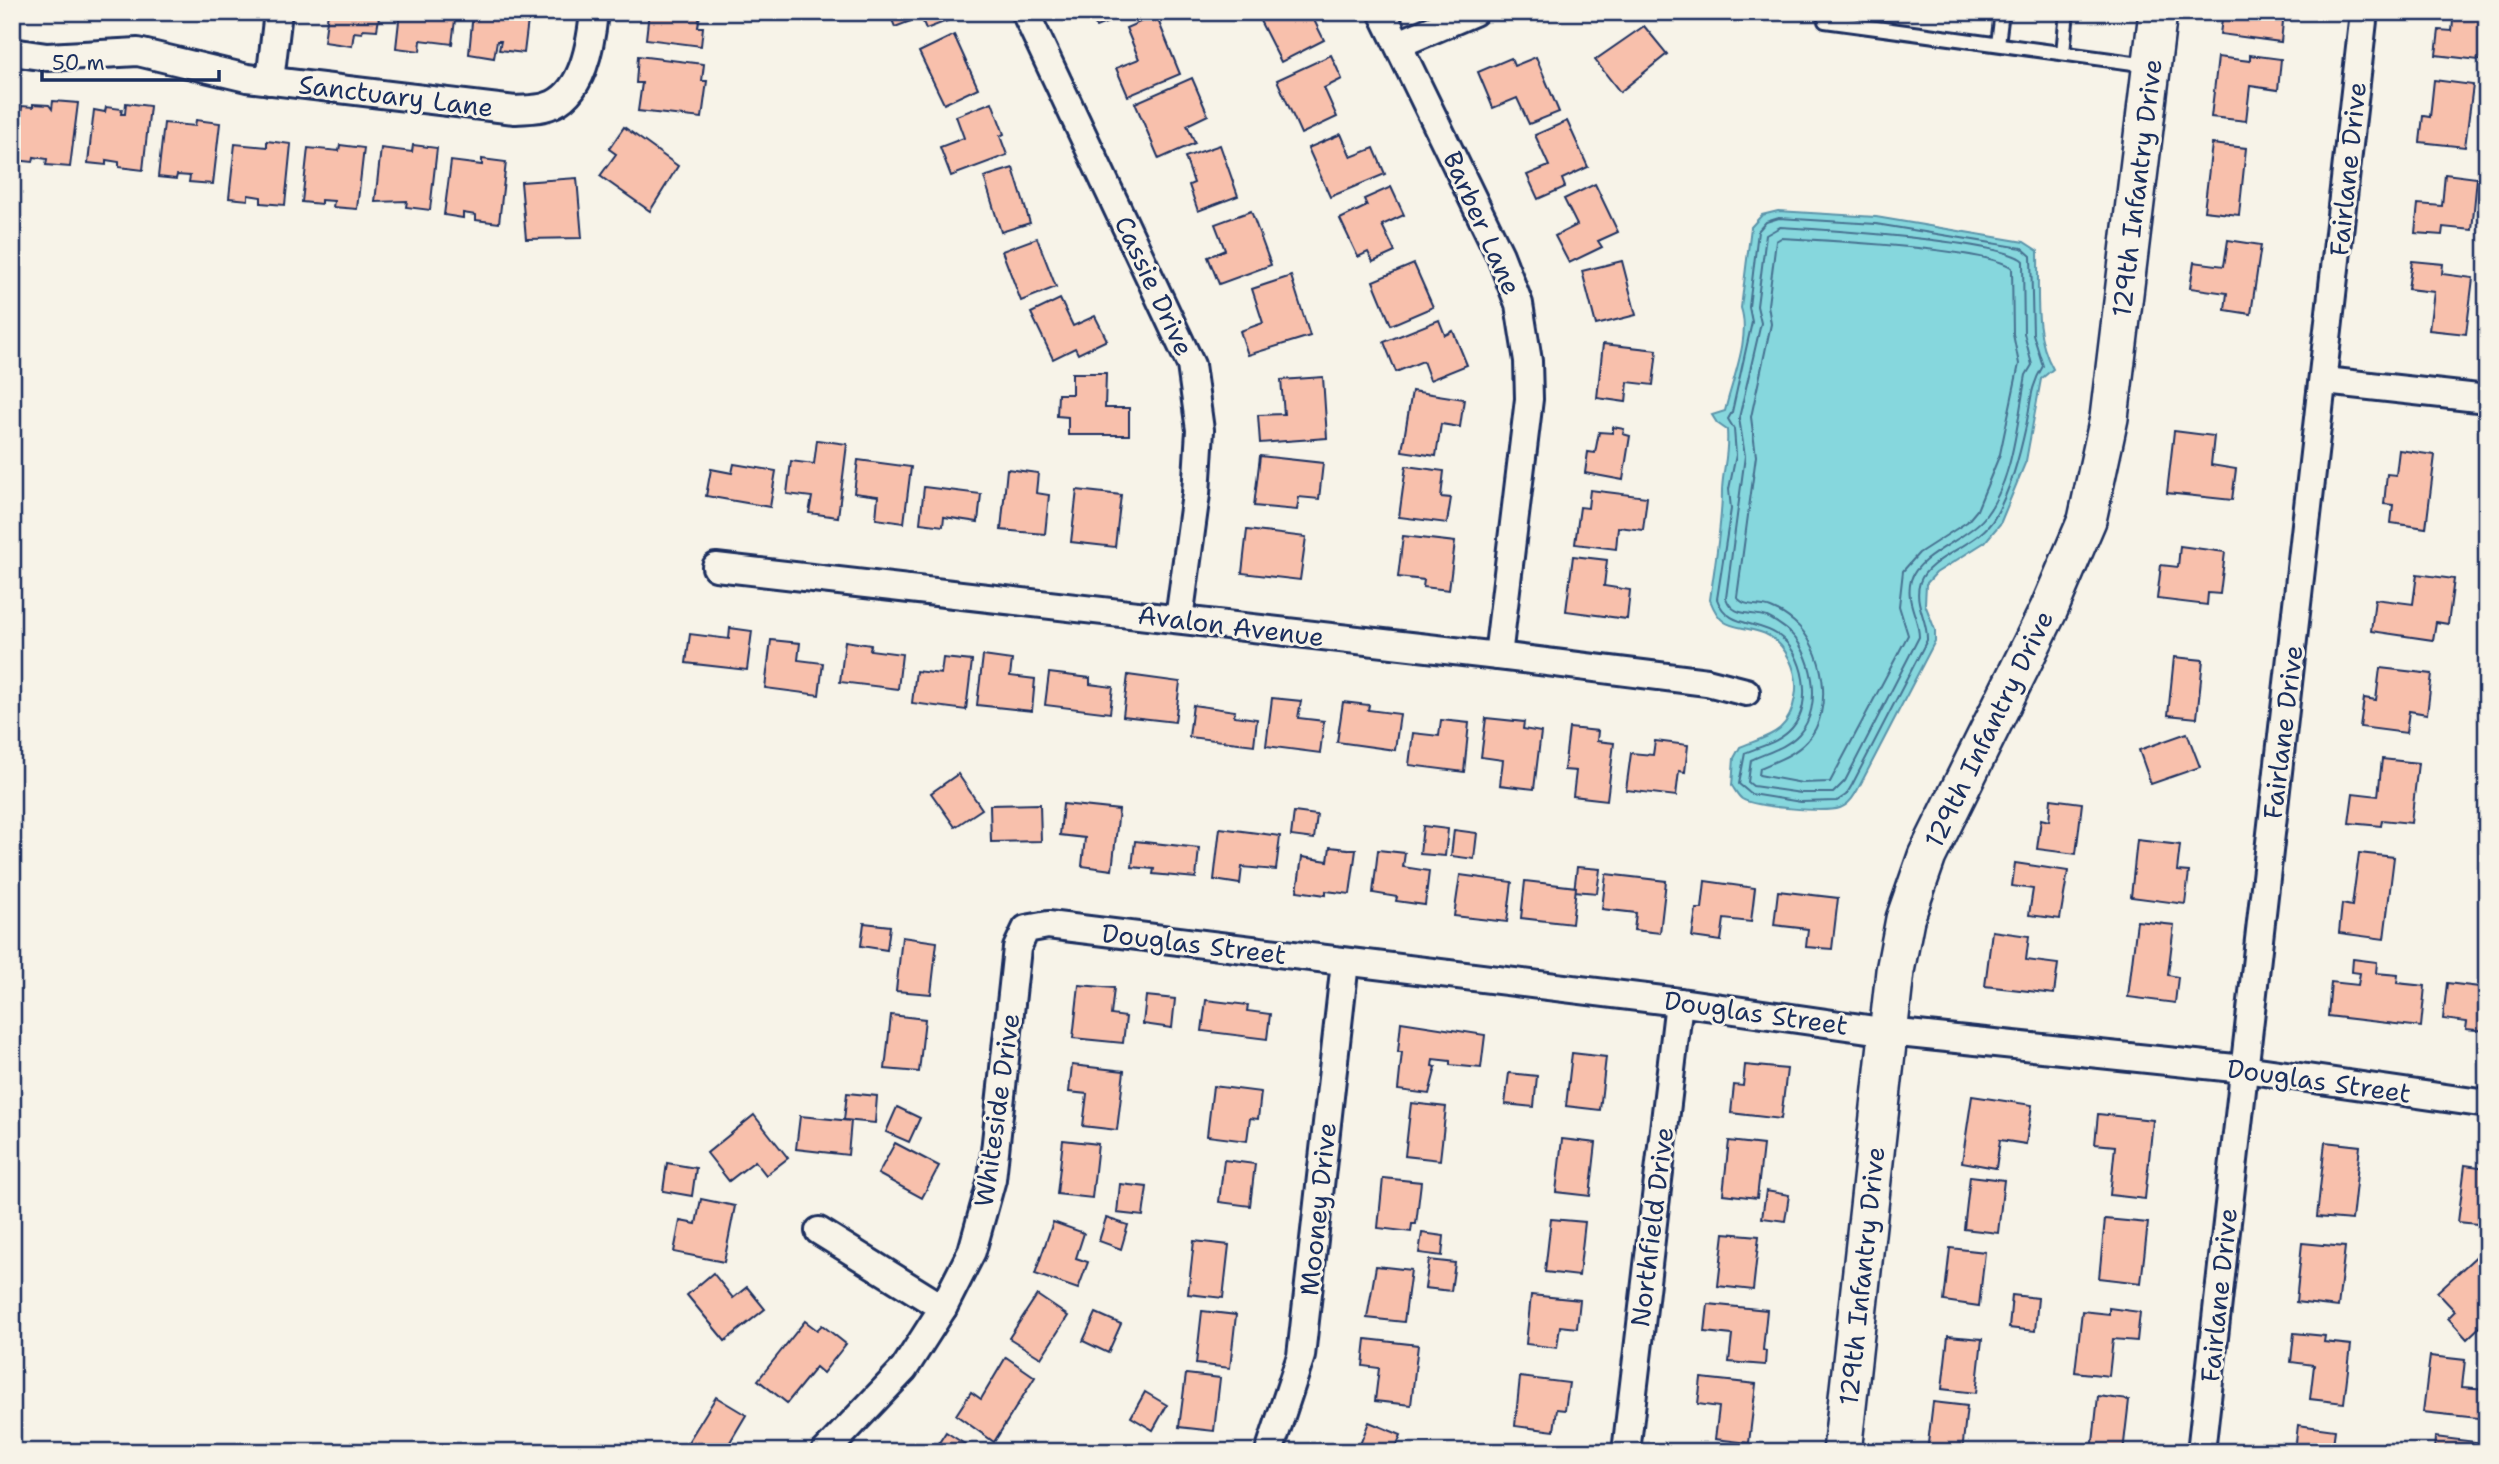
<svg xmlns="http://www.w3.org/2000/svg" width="2499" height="1464" viewBox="0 0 2499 1464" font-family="'Shantell Sans',sans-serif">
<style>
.water{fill:#86d7dd;stroke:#5b94aa;stroke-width:2}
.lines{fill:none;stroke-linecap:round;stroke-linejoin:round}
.shore{stroke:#467291;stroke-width:2}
.building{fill:#f8c0ac;stroke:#1b2f5e;stroke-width:2}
.lane-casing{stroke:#1b2f5e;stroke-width:18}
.street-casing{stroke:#1b2f5e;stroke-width:32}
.secondary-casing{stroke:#1b2f5e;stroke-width:42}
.lane{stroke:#f7f3e8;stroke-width:12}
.street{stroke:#f7f3e8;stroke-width:26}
.secondary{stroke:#f7f3e8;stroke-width:37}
.labels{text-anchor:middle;stroke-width:6;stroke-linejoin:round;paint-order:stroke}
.street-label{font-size:26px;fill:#1b2f5e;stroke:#f7f3e8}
</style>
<rect width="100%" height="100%" fill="#f7f3e8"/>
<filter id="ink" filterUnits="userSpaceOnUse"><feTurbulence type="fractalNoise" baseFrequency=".0143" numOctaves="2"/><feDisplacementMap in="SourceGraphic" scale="14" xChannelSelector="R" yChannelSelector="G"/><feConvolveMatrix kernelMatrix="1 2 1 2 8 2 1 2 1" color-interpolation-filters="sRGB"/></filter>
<g filter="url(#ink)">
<path class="water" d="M 1778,211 L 1876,217 L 2024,242 L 2038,251 C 2039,291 2033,334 2053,369 L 2041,379 L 2026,461 L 2000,524 L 1985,542 L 1936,573 L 1926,584 L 1925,604 L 1935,630 L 1935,641 L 1858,789 C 1854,796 1849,805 1840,808 C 1825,813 1755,807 1742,799 C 1738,796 1735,790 1732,786 L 1734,758 L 1740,747 C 1770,735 1789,733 1795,697 C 1800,673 1786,640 1760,632 C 1733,624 1722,631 1710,600 C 1715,563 1722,526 1722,490 C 1723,468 1729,455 1727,430 L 1717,423 L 1712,415 L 1725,411 C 1732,380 1751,338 1741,308 L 1751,227 L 1762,215 Z"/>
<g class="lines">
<g class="shore">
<path d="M 1779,218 L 1876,224 L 2022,248 L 2031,256 L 2033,334 L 2043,366 C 2030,387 2031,402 2026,426 C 2019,458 2011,488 1995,517 C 1980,545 1928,557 1920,582 C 1913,603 1928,620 1927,640 L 1852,785 L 1846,795 L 1837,801 L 1801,802 L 1751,794 L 1739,784 L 1745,753 C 1761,746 1780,742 1792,728 C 1814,703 1804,653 1778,635 C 1757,620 1727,628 1717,599 L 1731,509 L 1729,489 L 1736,455 L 1734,429 L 1728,419 L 1732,412 L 1752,322 L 1749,307 L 1758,231 L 1766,222 Z"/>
<path d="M 1780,227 C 1816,229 2005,241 2023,261 L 2024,333 L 2032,365 L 2026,375 C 2017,421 2014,480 1984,518 C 1967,539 1918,555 1911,580 C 1905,602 1919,617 1919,637 L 1845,781 L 1833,793 L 1801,793 L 1753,786 L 1748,782 L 1751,760 C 1768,752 1786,748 1799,734 C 1824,707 1813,650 1786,629 C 1780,625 1774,620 1767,617 C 1751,611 1733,618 1726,598 L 1745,456 L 1739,418 L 1761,323 L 1757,306 L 1766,235 Z"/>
<path d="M 1781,238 C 1819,240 1990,249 2012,268 L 2013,334 L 2019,364 L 2000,454 L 1977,510 L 1967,522 L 1919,553 L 1903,571 L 1899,606 L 1908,635 L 1830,782 L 1802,783 L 1759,775 L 1760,768 C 1778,760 1794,755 1807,741 C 1835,711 1824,647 1794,622 C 1788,617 1779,611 1771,608 C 1760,603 1744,608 1737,597 L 1756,456 L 1751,417 L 1771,324 L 1768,305 L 1776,241 Z"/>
</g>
</g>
<g class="building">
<polygon points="328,12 380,12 377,30 363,29 362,33 354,32 352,46 324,42"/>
<polygon points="400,12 456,12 452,44 421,40 420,51 396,48"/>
<polygon points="473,12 529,12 524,53 499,50 501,41 497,41 494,58 469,54"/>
<polygon points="649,12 706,12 700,14 698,27 703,27 701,46 646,39"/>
<polygon points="889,12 943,12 947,21 926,29 921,17 895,27"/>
<polygon points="1090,12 1133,12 1096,27"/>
<polygon points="1300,12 1304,20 1312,16 1324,40 1281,62 1256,13"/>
<polygon points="2223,12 2284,12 2281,42 2220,34"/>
<polygon points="2454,12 2487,12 2487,61 2436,55 2439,30 2452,31"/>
<polygon points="1156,15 1180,74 1128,96 1116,68 1139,59 1126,28"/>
<polygon points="1644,26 1667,54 1620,92 1595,60"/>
<polygon points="954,35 978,88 944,104 919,52"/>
<polygon points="1331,55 1342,79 1324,88 1337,117 1301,134 1277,80"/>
<polygon points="2250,55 2281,59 2278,90 2250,86 2246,121 2211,117 2218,57 2250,61"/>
<polygon points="638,56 704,64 702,81 707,81 702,118 638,111 642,83 636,83"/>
<polygon points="1536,57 1559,112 1529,124 1517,98 1493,108 1478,72 1511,58 1514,66"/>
<polygon points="1192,78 1208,115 1187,125 1195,143 1159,159 1135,103"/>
<polygon points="2434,80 2473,85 2465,147 2420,142 2423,116 2430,117"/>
<polygon points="53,101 78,103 70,167 46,165 47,159 34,157 33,162 15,160 22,106 33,107 33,104 49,105 52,109"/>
<polygon points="992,102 1004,134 1000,136 1007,155 951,176 940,147 964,138 956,116"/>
<polygon points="126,103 150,106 143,170 119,167 119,162 106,160 106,165 88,163 94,110 105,112 106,107 122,109 121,114 125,114"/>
<polygon points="196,120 220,123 213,184 189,182 190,176 177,175 176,179 158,177 164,123 195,126"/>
<polygon points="1567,121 1588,167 1562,179 1565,187 1538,199 1527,175 1549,166 1535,135"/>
<polygon points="624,127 678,166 650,211 600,176 616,154 609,149"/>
<polygon points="1341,134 1351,157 1374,148 1385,174 1330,197 1308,148"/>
<polygon points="267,141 291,144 285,205 261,203 261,197 248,195 248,200 229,198 235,144 267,147"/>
<polygon points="2212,144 2246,148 2239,215 2204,211"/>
<polygon points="340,145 364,148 357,209 333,207 334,201 321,200 321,204 302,202 308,148 339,151"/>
<polygon points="413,145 437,148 430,210 406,207 407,201 375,202 381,148 412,152"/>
<polygon points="1220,145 1238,196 1198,211 1189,185 1194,183 1185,157"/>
<polygon points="482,159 506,162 499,223 476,220 476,215 463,213 463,218 444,215 451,161 482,165"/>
<polygon points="1013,168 1030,223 1001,232 984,177"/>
<polygon points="2445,174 2477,178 2472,230 2443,227 2442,235 2415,233 2418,204 2442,206"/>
<polygon points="577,178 582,238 526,239 521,182"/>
<polygon points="1595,184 1618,232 1598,241 1602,247 1569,263 1555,236 1577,225 1564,199"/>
<polygon points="1391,187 1404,215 1382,225 1395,252 1373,262 1368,252 1358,257 1340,219 1367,206 1364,199"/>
<polygon points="1251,211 1271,265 1219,284 1208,257 1225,250 1215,224"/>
<polygon points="1037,238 1056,287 1021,301 1002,251"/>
<polygon points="2228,240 2261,245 2251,314 2225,310 2227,293 2190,288 2194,262 2224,266"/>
<polygon points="1622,261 1636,315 1596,325 1582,271"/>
<polygon points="2412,261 2443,264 2442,274 2473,278 2466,334 2429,330 2434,292 2408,289"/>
<polygon points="1414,264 1433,307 1391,325 1373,281"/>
<polygon points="1291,276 1310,336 1248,355 1240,331 1263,323 1252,289"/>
<polygon points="1060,299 1073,326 1095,316 1107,340 1078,354 1075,348 1053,359 1031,313"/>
<polygon points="1439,320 1445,335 1453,331 1467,365 1430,380 1423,361 1396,372 1384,342"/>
<polygon points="1603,344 1657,350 1653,385 1628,382 1626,402 1597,398"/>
<polygon points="1072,373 1106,373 1105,408 1129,408 1129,435 1068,435 1068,417 1057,416 1058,394 1072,394"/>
<polygon points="1323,377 1327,438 1260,443 1258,415 1284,414 1281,380"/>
<polygon points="1412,391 1464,399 1460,427 1441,424 1436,456 1402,451"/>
<polygon points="1613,427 1624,429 1623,434 1630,436 1623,480 1585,473 1588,452 1595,453 1599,432 1613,433"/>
<polygon points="2174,431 2214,436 2211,465 2236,469 2232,500 2167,493"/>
<polygon points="817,440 847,444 838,517 809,513 812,497 787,494 791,461 814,464"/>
<polygon points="2399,450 2435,455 2426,528 2391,523 2393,505 2384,504 2387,474 2396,475"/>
<polygon points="1260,456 1323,463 1319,499 1299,497 1297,510 1254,506"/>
<polygon points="858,460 911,467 904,523 876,519 878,496 854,493"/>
<polygon points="734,464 776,471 770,507 706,496 711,469 732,473"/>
<polygon points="1406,466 1444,471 1441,497 1451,498 1447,523 1399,517"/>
<polygon points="1007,469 1038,473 1036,493 1049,495 1045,534 1001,530"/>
<polygon points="924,487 981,494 978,522 944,517 943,526 920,523"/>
<polygon points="1077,490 1121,495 1115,547 1071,542"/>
<polygon points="1590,490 1647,497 1643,530 1618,527 1616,549 1575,544 1580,507 1588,508"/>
<polygon points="1247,530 1306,537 1300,580 1242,573"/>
<polygon points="1403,536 1455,542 1449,590 1423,587 1424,580 1398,577"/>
<polygon points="2180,546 2225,552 2220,594 2208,593 2207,605 2157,599 2161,565 2178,567"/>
<polygon points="1573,556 1607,560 1604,586 1630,590 1627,619 1566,611"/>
<polygon points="2417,574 2454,579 2448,624 2436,622 2433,640 2371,631 2375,599 2413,604"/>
<polygon points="730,628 752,631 747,670 686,663 690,634 729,639"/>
<polygon points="771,640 800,643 798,660 823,663 819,695 765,688"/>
<polygon points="845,641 871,645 870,650 902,654 898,689 840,682"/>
<polygon points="983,656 1012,660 1010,676 1035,679 1032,711 977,705"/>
<polygon points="2174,657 2203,660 2197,718 2168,715"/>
<polygon points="943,658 972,661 966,710 912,703 916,671 941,674"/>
<polygon points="2380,668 2432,674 2427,714 2409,711 2406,733 2360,727 2364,698 2376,700"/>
<polygon points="1049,673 1090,678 1090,684 1113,687 1110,713 1045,705"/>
<polygon points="1128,675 1180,682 1175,722 1123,716"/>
<polygon points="1272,698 1301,701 1298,718 1324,721 1320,753 1266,746"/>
<polygon points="1343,702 1369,705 1368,710 1400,714 1395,750 1337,742"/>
<polygon points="1193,705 1235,711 1234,716 1257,719 1254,745 1189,737"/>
<polygon points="1486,718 1524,722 1523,729 1541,732 1534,789 1500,785 1503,760 1481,757"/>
<polygon points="1441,720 1469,723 1464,772 1409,765 1413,733 1439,736"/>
<polygon points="1569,728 1598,731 1597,741 1614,743 1607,800 1573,796 1576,771 1564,770"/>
<polygon points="2187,733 2200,767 2151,784 2139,750"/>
<polygon points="1655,741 1688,745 1685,772 1679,771 1676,796 1626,790 1631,753 1653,755"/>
<polygon points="2382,759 2418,763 2411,823 2382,820 2381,826 2349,823 2353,793 2378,796"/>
<polygon points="958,774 982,809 955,827 931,793"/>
<polygon points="2051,799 2082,803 2076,854 2037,849 2041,819 2049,821"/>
<polygon points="1040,804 1041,841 991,842 990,805"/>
<polygon points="1063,804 1119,810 1112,870 1082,866 1085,838 1060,835"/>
<polygon points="1294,812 1317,815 1314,839 1291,836"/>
<polygon points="1423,826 1448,829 1445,856 1420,854"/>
<polygon points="1220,828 1280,836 1276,870 1242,867 1240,884 1214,880"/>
<polygon points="1454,830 1477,833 1474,859 1451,856"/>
<polygon points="2137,840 2180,845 2177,871 2189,872 2185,904 2131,897"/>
<polygon points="1135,841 1199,848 1196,878 1153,874 1154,869 1132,867"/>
<polygon points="1330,847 1356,850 1350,894 1326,891 1326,895 1297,891 1302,857 1328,861"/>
<polygon points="1378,850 1405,853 1403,867 1429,871 1425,905 1396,901 1397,897 1373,893"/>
<polygon points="2359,853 2394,857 2384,939 2339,933 2342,904 2352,906"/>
<polygon points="2015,863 2068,871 2060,919 2029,915 2033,889 2012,886"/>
<polygon points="1577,867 1600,869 1597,893 1574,891"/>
<polygon points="1606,874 1666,881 1660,933 1634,930 1636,913 1602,909"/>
<polygon points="1460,875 1512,882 1507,922 1454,916"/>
<polygon points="1525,881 1576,887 1572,924 1521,918"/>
<polygon points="1705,881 1755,888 1751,922 1724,919 1721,941 1692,937 1696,909 1702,909"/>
<polygon points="1778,891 1838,898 1832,949 1806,947 1808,929 1774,925"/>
<polygon points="2137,921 2174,925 2168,975 2178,977 2175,1003 2128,997"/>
<polygon points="864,923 890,926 887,950 861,946"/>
<polygon points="1992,931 2029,936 2026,960 2058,964 2054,994 1985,986"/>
<polygon points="902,937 937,942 931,994 896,991"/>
<polygon points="2353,959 2377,962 2376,973 2398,975 2397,983 2425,986 2421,1027 2328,1016 2331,982 2358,985 2360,973 2352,972"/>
<polygon points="2447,983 2487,988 2487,1031 2466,1029 2467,1022 2443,1019"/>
<polygon points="1079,985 1114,988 1111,1015 1126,1017 1123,1043 1073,1038"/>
<polygon points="1146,996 1175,999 1172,1028 1143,1024"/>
<polygon points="1206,1000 1248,1005 1247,1011 1270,1014 1267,1039 1202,1031"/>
<polygon points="891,1015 925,1019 919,1072 885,1069"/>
<polygon points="1401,1022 1485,1035 1481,1068 1450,1065 1450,1061 1433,1059 1432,1066 1436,1067 1429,1094 1398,1090 1402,1052 1398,1052"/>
<polygon points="1572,1053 1606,1057 1600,1110 1566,1106"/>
<polygon points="1072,1065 1124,1071 1117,1130 1083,1126 1087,1094 1069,1092"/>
<polygon points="1745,1065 1787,1069 1781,1119 1731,1113 1734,1085 1743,1086"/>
<polygon points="1509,1073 1537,1076 1534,1107 1505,1104"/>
<polygon points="1213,1086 1261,1092 1258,1119 1250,1118 1247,1141 1207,1136"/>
<polygon points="847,1093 877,1096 875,1123 844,1120"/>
<polygon points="1972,1096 2032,1105 2026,1144 2000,1140 1996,1168 1962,1162"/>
<polygon points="1411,1103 1446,1107 1440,1160 1405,1156"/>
<polygon points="897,1107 920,1118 909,1142 886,1132"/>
<polygon points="2098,1114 2153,1120 2145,1199 2110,1195 2115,1146 2095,1144"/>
<polygon points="754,1115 788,1158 766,1175 755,1161 729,1181 707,1153"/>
<polygon points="800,1116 851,1121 848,1155 796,1149"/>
<polygon points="1562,1139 1596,1143 1590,1196 1556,1192"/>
<polygon points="1063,1140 1098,1144 1092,1198 1057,1194"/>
<polygon points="1729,1141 1763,1145 1757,1198 1723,1194"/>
<polygon points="2325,1142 2360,1146 2352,1220 2317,1217"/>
<polygon points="895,1143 939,1166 922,1198 878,1174"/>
<polygon points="1224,1160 1255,1164 1250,1206 1219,1202"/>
<polygon points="667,1163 696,1168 692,1196 663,1191"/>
<polygon points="2465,1165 2487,1168 2487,1225 2458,1222"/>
<polygon points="1970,1176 2004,1180 1998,1233 1964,1229"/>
<polygon points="1383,1178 1421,1182 1416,1224 1412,1224 1411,1232 1378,1228"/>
<polygon points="1120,1184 1147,1187 1143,1216 1117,1213"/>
<polygon points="1766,1191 1789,1195 1785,1221 1762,1218"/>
<polygon points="701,1199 735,1206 724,1262 674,1252 680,1221 696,1224"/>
<polygon points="1106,1218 1128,1225 1121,1249 1099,1241"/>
<polygon points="1551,1219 1585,1222 1579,1276 1545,1272"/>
<polygon points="2105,1219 2148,1223 2141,1283 2099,1278"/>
<polygon points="1053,1222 1084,1233 1076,1258 1088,1262 1078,1289 1035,1274"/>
<polygon points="1422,1233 1444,1236 1442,1256 1419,1253"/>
<polygon points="1724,1233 1759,1236 1753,1290 1718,1286"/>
<polygon points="1194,1241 1229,1245 1223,1298 1188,1294"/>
<polygon points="2302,1243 2345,1247 2338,1307 2296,1302"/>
<polygon points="1950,1248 1985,1252 1979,1306 1944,1301"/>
<polygon points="2480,1253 2487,1260 2484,1294 2487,1320 2467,1339 2448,1318 2455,1311 2437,1292"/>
<polygon points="1429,1260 1455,1263 1451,1291 1425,1288"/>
<polygon points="1376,1266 1411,1270 1404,1322 1367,1318"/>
<polygon points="713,1273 733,1298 747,1287 765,1309 725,1341 687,1295"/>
<polygon points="1037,1295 1068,1316 1041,1358 1009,1338"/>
<polygon points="1531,1295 1580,1300 1577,1328 1560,1326 1557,1348 1526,1344"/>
<polygon points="2012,1295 2038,1298 2035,1331 2009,1328"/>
<polygon points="1708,1304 1767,1310 1763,1350 1766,1351 1765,1365 1729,1362 1732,1335 1705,1332"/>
<polygon points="2109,1308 2140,1312 2137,1341 2113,1339 2109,1376 2075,1372 2082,1311 2109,1314"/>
<polygon points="1202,1311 1236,1315 1230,1368 1196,1364"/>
<polygon points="1096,1313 1121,1324 1108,1353 1083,1341"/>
<polygon points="805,1321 817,1330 822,1325 846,1344 823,1373 816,1367 787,1403 758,1380"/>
<polygon points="2294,1333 2325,1336 2324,1342 2351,1345 2344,1403 2310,1399 2314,1365 2291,1362"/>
<polygon points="1948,1336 1982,1339 1976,1393 1942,1389"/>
<polygon points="1366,1339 1418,1345 1411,1405 1375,1401 1379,1368 1363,1366"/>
<polygon points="2430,1356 2465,1360 2462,1387 2487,1389 2487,1419 2423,1412"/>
<polygon points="1006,1357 1035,1377 994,1442 956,1415 971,1392 981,1399"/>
<polygon points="1186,1374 1220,1378 1214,1431 1179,1427"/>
<polygon points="1520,1377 1569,1383 1565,1410 1557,1409 1554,1431 1515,1426"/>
<polygon points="1701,1378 1756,1384 1749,1443 1715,1439 1719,1407 1698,1404"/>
<polygon points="1145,1392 1167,1405 1153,1430 1131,1417"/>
<polygon points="2098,1396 2129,1400 2123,1452 2092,1452"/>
<polygon points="716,1397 746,1415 730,1442 744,1452 692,1452 685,1447"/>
<polygon points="1933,1402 1967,1406 1962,1452 1927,1452"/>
<polygon points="1369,1422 1401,1435 1394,1452 1357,1452"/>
<polygon points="2298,1425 2335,1430 2332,1452 2282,1452 2295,1451"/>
<polygon points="946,1432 977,1452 933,1452"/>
<polygon points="2435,1437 2484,1443 2483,1452 2434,1452"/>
<polygon points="1483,1445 1507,1448 1506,1452 1483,1452"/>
</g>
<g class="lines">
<defs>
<g id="lane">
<polyline points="1826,12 1825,21 2148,65"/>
<polyline points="1998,44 2002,12"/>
<polyline points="2063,53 2067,12"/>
</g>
<g id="street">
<polyline points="1025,12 1191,365 1200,430 1196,494 1179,619"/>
<polyline points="1382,12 1500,255 1519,304 1528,361 1529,399 1498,656"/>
<polyline points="1399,44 1474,12"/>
<path d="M 12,52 L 47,57 L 138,52 L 247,78 L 515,110 C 525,109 537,110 548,106 C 583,95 591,44 594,12"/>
<polyline points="270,81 278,12"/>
<polyline points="2325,381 2487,399"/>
<polyline points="716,567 1498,656 1707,682 1746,692"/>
<polyline points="819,1231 943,1308"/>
<polyline points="825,1452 904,1369 943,1308 972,1251 992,1179 1017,948 1026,929 1048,925 1679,1002 1889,1032 2244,1069 2487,1104"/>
<polyline points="1269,1452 1301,1356 1345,962"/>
<polyline points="1626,1452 1679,1002"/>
<polyline points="2201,1452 2364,12"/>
</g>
<polyline id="secondary" points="1842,1452 1895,971 1905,919 1927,856 2049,609 2087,520 2109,418 2158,12"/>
</defs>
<use href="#lane" class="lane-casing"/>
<use href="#street" class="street-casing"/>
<use href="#secondary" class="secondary-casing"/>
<use href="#lane" class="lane"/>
<use href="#street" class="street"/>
<use href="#secondary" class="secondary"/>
</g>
</g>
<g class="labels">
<g class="street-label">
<text transform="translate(396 96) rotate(7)" y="9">Sanctuary Lane</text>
<text transform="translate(2348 169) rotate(-84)" y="9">Fairlane Drive</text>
<text transform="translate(2137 188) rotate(-83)" y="9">129th Infantry Drive</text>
<text transform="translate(1482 223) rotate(66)" y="9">Barber Lane</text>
<text transform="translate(1154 286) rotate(65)" y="9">Cassie Drive</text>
<text transform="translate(1231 626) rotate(7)" y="9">Avalon Avenue</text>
<text transform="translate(1989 729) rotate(-64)" y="9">129th Infantry Drive</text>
<text transform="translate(2283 732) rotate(-83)" y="9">Fairlane Drive</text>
<text transform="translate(1194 944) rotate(7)" y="9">Douglas Street</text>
<text transform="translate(1756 1013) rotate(8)" y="9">Douglas Street</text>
<text transform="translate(2319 1081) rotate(8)" y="9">Douglas Street</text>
<text transform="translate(997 1110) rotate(-82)" y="9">Whiteside Drive</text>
<text transform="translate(1318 1209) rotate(-84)" y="9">Mooney Drive</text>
<text transform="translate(1652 1227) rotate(-83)" y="9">Northfield Drive</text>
<text transform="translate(1862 1276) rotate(-84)" y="9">129th Infantry Drive</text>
<text transform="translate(2219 1295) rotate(-84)" y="9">Fairlane Drive</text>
</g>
</g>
<rect width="2499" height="1464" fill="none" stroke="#f7f3e8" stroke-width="42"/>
<rect x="21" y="21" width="2457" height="1422" fill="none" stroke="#1b2f5e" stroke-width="2.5" filter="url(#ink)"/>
<path d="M42 70v10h177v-10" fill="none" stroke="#1b2f5e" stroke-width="3.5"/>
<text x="52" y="70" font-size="21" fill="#1b2f5e" stroke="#f7f3e8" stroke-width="5" paint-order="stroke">50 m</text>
</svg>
